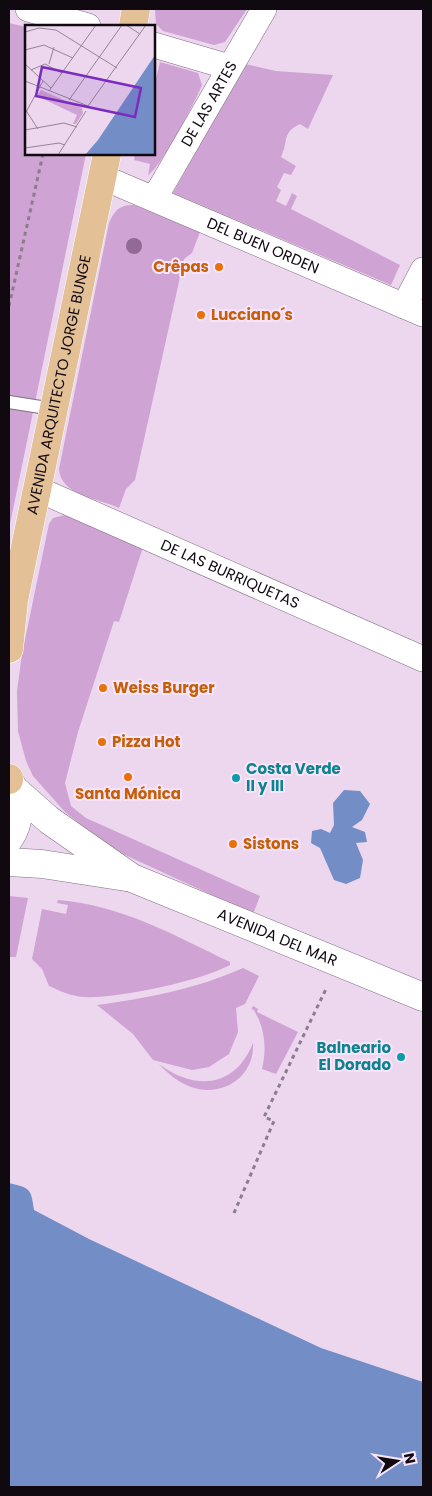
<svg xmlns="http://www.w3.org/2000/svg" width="432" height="1496" viewBox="0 0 432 1496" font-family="Poppins,sans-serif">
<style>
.green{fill:#cfa3d3}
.water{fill:#738ec6}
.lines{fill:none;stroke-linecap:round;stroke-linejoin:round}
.lane-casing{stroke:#806e82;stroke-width:14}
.street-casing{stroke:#806e82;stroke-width:26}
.secondary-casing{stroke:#806e82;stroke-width:29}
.primary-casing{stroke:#fff;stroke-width:29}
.path{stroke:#8c7d8d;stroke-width:3;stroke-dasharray:4 4;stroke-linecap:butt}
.lane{stroke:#fff;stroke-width:12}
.street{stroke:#fff;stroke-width:25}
.secondary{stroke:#fff;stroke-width:28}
.primary{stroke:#e3c095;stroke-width:28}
.tree{fill:#926a97}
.food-dot{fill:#e8710a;stroke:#f9e5fb;stroke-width:2}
.culture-dot{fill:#0f9aa8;stroke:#f9e5fb;stroke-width:2}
.labels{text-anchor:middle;stroke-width:4;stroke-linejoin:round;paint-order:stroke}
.street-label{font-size:15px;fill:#100910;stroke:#f9e5fb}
.food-label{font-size:15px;font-weight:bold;fill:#c56008;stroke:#f9e5fb;text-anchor:start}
.culture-label{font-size:15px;font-weight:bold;fill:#0d838f;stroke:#f9e5fb;text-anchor:start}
.inset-road{fill:none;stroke:#948595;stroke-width:1}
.view{fill:#7b2cbf;fill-opacity:0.15;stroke:#7b2cbf;stroke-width:2.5}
.inset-edge{fill:none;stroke:#100910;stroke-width:2.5}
</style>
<rect width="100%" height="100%" fill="#ecd7ee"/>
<g class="green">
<polygon points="155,9 247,9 225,42 214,45 163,31 156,24"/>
<polygon points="9,23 26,27 26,154 86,154 9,529"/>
<path d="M 160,62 L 198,73 L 202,85 C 195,102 161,168 148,175 L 150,164 L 134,160 L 135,154 L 154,154 L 154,79 L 156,79 Z"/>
<path d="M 245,64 L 276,71 L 333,75 L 308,129 L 300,124 C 281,133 289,141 281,157 L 296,166 L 291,175 L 284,173 L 277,187 L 281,190 L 276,201 L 286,206 L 292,193 L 297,196 L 291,209 L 400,265 L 391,285 L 173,193 Z"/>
<path d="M 134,205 L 200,232 L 192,253 L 184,259 L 135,480 L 126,489 L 119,508 C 98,498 61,496 59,469 L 109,223 C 114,211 120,204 134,205 Z"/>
<polygon points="65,515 143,547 119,622 114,621 78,732 65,783 71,806 86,818 260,896 253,914 110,848 65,812 33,776 26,761 18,731 17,691 22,654 49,524 53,518"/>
<polygon points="9,896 28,898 16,957 9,957"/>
<path d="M 58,900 C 121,905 174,935 230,962 L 230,965 C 201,981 116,999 83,997 C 71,996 60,991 49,986 L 42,969 L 32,959 L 42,909 L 66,914 L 68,905 L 57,903 Z"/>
<path d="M 243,968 L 259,976 L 245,1004 L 236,1008 L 238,1032 L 229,1054 L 209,1067 L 192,1070 L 153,1060 L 133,1034 L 97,1005 C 148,998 196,989 243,968 Z"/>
<path d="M 253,1006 L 258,1009 L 257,1012 L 298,1032 L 276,1074 L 262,1069 C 267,1049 265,1027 253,1009 L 251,1010 Z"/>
<path d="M 253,1043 C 255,1077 222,1098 191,1087 C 178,1082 168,1074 159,1064 C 195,1091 235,1088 253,1043 Z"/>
</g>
<g class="water">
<polygon points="344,790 360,791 370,804 362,820 352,827 365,832 367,842 356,843 363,860 360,878 346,884 334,880 320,848 311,843 312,831 321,829 330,833 334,825 333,803"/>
<path d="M 9,1183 C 30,1188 31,1188 34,1210 L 89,1239 L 321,1348 L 423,1382 L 423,1487 L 9,1487 Z"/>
</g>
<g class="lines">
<defs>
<polyline id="lane" points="9,402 53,409"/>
<g id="street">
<polyline points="28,9 88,26"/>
<polyline points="154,45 229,67"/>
<path id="s1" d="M 102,177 L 423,314"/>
<path id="s2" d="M 154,199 L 264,9"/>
<polyline points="404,306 423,270"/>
<path id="s3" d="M 37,489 L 423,659"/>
</g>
<g id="secondary">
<path id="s4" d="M 14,789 L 49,820 L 132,878 L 423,997"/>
<path d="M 9,839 C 21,822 21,800 10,782"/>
<polyline points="9,862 42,864 126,877"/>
</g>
<g id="primary">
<polyline points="133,26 136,9"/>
<path id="s5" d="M 9,649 L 14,600 L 107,154"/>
<polyline points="9,778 9,780"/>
</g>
</defs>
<use href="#lane" class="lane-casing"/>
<use href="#street" class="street-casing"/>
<use href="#secondary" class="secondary-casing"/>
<use href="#primary" class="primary-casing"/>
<g class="path">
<polyline points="9,306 43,154"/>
<polyline points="234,1213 274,1121 264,1117 327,987"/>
</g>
<use href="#lane" class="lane"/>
<use href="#street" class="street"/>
<use href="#secondary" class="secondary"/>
<use href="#primary" class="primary"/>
</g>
<circle class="tree" cx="134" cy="246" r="8"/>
<g class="food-dot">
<circle cx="219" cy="267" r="5"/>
<circle cx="201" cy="315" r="5"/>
<circle cx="103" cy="688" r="5"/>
<circle cx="102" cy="742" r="5"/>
<circle cx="128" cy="777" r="5"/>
<circle cx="233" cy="844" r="5"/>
</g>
<g class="culture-dot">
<circle cx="236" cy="778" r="5"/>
<circle cx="401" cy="1057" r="5"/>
</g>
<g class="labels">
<g class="street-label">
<text dy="5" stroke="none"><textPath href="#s2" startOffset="110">DE LAS ARTES</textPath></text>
<text dy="5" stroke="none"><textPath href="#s1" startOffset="175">DEL BUEN ORDEN</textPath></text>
<text dy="5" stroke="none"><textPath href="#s5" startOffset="269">AVENIDA ARQUITECTO JORGE BUNGE</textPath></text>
<text dy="5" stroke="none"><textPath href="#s3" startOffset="211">DE LAS BURRIQUETAS</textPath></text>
<text dy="5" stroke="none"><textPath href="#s4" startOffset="305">AVENIDA DEL MAR</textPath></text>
</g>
<g class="food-label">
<text x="209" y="272" text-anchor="end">Crêpas</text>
<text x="211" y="320">Lucciano´s</text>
<text x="113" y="693">Weiss Burger</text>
<text x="112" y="747">Pizza Hot</text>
<text x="128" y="799" text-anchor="middle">Santa Mónica</text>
<text x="243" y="849">Sistons</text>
</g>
<g class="culture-label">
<text x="246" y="774">Costa Verde<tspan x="246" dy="17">II y III</tspan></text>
<text x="391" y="1053" text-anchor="end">Balneario<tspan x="391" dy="17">El Dorado</tspan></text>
</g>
</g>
<g transform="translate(25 25)">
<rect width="130" height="130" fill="#ecd7ee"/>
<path d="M 16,65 L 57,83 L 58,88 L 51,99 L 48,99 L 52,90 L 12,71 Z" fill="#cfa3d3"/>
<path d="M 130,30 L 130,130 L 60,130 L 73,115 Z" fill="#738ec6"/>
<path class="inset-road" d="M 101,0 L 115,9M 0,7 L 14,3 L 31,5 L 92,43M 0,25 L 19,20 L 48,33M 0,39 L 26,63M 24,39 L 29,22M 6,45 L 20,39 L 37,48M 0,56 L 63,81M 24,66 L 71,0M 44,75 L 97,0M 63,81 L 121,0M 0,84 L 13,104M 0,89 L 18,56M 0,105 L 39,98 L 52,102M 0,123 L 34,118 L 40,120M 33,130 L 61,86"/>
<path class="view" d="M 17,42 L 116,63 L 110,92 L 11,71 Z"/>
<rect width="130" height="130" class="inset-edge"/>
</g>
<rect width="432" height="1496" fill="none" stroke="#100910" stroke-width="20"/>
<g transform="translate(397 1461) rotate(78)" stroke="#f9e5fb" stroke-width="4" paint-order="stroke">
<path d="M0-4L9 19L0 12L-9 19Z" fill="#100910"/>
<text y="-8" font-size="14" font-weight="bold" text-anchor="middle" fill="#100910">N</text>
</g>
</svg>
